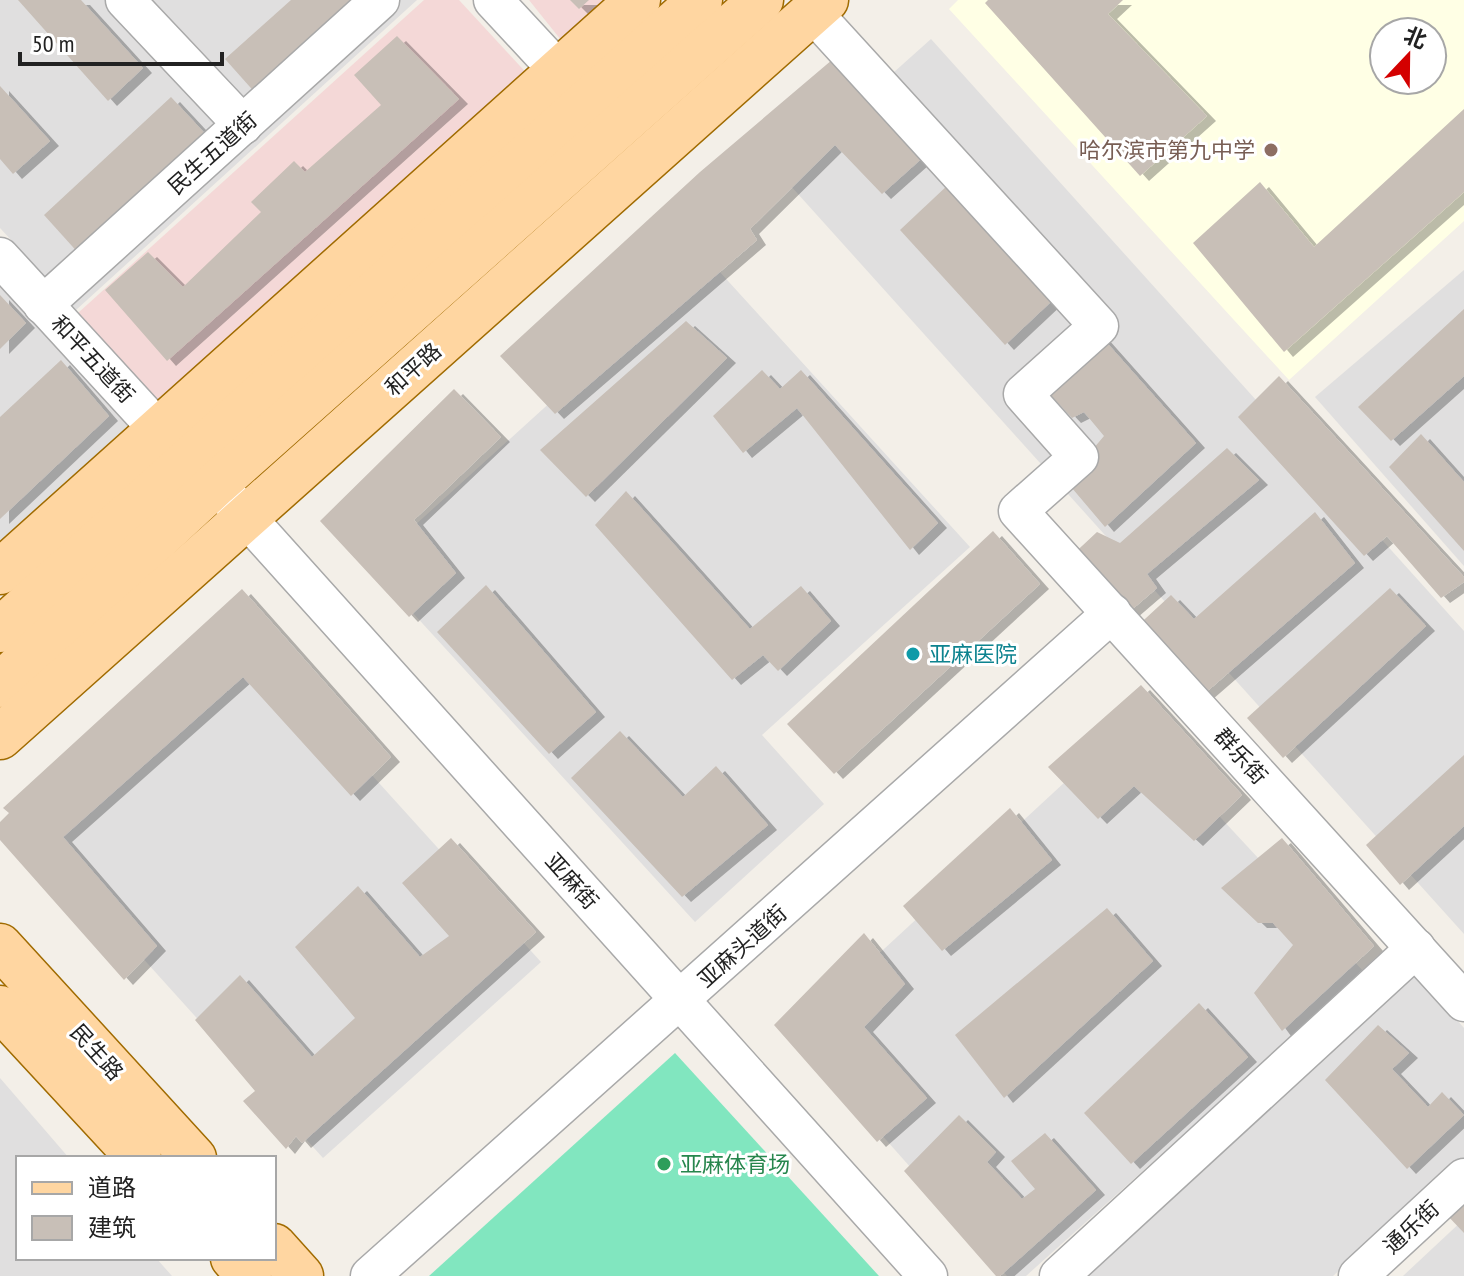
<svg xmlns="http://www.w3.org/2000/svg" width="1464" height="1276" viewBox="0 0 1464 1276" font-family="'PT Sans Narrow','Noto Sans SC',sans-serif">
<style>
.residential{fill:#e0dfdf}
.commercial{fill:#f4d8d7}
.education{fill:#ffffe5;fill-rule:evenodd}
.pitch{fill:#81e6bf}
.building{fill:#c8bfb7;filter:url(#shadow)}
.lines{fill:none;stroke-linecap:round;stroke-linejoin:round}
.minor-casing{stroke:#a9a9a9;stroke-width:41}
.major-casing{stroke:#a06b00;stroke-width:47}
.minor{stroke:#fff;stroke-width:38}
.major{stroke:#ffd6a1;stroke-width:44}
.education-dot{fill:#8d6e63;stroke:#fff;stroke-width:3}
.culture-dot{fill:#0f9aa8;stroke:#fff;stroke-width:3}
.leisure-dot{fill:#2e9e5b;stroke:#fff;stroke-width:3}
.labels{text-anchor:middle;stroke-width:6;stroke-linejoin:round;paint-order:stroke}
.education-label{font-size:22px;fill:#785e54;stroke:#fff;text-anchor:end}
.street-label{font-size:22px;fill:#222;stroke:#fff}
.culture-label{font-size:22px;fill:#0d838f;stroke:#fff;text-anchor:start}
.leisure-label{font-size:22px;fill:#27864d;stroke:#fff;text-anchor:start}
</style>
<defs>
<filter id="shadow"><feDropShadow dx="9" dy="5" stdDeviation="0" flood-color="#0004"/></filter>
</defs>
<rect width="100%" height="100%" fill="#f3efe8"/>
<g class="residential">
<polygon points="0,0 417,0 76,310 0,228"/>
<polygon points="931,39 1464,631 1464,934 780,174"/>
<polygon points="708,259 970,547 762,735 824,804 695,922 370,566"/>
<polygon points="1464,270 1464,566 1315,397"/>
<polygon points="0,274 137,424 0,548"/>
<polygon points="256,647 541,962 323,1158 38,842"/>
<polygon points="1131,721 1364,972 1026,1276 1007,1276 792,1034"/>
<polygon points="1413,970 1464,1028 1464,1158 1333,1276 1083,1276"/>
<polygon points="0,1078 69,1158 18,1158 18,1258 156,1258 172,1276 0,1276"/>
<polygon points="1464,1219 1464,1276 1403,1276"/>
</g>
<g class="commercial">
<polygon points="424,0 459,0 531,78 165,409 78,313"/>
<polygon points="529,0 608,0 561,40"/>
</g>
<path class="education" d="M 958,0 L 1464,0 L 1464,221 L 1289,380 L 949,9 ZM 1384,32 L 1432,32 L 1432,80 L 1384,80 Z"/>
<polygon class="pitch" points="675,1053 879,1276 429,1276"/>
<g class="building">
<polygon points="18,0 81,0 143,68 108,101"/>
<polygon points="291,0 364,0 258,96 225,59"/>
<polygon points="570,0 589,0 579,9"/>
<polygon points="988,0 1123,0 1108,14 1207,116 1140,176 985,3"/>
<polygon points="397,36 459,99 167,361 105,290 148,252 183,287 261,212 251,202 294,161 305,172 381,105 354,75"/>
<polygon points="839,54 929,152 882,194 835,145 750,229 757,240 555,414 500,356 700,172"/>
<polygon points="0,86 50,141 13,174 0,159"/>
<polygon points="171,97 210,139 81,256 44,215"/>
<polygon points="1464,109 1464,192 1284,352 1193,243 1260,182 1314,247"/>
<polygon points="950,183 1056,297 1005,345 900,230"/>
<polygon points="0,295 26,323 0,349"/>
<polygon points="1464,309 1464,376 1391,441 1358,407"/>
<polygon points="686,321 727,358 586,497 540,450"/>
<polygon points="1100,335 1196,443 1105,527 1066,481 1104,436 1084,412 1072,418 1044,388"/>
<polygon points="61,360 109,416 0,519 0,417"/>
<polygon points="762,370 780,389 801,370 938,523 910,550 797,408 743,453 713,416"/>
<polygon points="1279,376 1464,577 1464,582 1441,598 1387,536 1364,556 1238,417"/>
<polygon points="454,389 501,437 414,520 456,573 409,617 320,521"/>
<polygon points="1421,434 1464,482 1464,551 1389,467"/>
<polygon points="1227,448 1259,480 1147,574 1157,588 1121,619 1067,560 1097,532 1120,543"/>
<polygon points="626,491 750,629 801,586 831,621 778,671 763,655 732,680 595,525"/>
<polygon points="1315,512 1355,563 1196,701 1133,630 1171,595 1194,619"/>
<polygon points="993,531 1040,584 834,774 787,724"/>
<polygon points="486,585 596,712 549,754 437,632"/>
<polygon points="1390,588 1426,626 1283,758 1247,718"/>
<polygon points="242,589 391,757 351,796 243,677 63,837 157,946 124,980 0,840 0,822 9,813 3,808"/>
<polygon points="1141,685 1242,795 1194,841 1134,786 1098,819 1048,767"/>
<polygon points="620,731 683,797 716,766 768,825 682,897 571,778"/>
<polygon points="1464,755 1464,826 1400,885 1366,845"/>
<polygon points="1010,808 1052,860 942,951 903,906"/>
<polygon points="451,838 536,932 302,1143 296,1136 286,1149 243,1101 255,1091 195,1020 240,975 312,1057 355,1018 295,947 358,886 420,957 449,936 402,883"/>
<polygon points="1282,838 1374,946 1282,1031 1254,993 1293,945 1273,923 1258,923 1221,888"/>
<polygon points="1107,908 1153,961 1004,1098 955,1035"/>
<polygon points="864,933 905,984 864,1027 927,1098 877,1142 774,1025"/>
<polygon points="1199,1003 1248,1057 1131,1164 1084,1113"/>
<polygon points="1378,1025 1409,1053 1392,1069 1428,1107 1442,1092 1464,1115 1407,1169 1325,1080"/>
<polygon points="959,1115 996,1152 987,1162 1022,1199 1035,1189 1011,1161 1045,1133 1096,1190 1000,1276 996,1276 904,1171"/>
<polygon points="1464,1199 1464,1233 1446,1214"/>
</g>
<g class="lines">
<defs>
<g id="minor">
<polyline points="125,0 243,125"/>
<polyline points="493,0 558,70"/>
<polyline points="812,12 1099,326 1023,394 1079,457 1018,511 1464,1002"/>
<polyline points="0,257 179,452"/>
<polyline points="43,305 380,0"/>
<polyline points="226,495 928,1276"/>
<polyline points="370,1276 1112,613"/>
<polyline points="1059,1276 1416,948"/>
<polyline points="1358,1276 1464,1178"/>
</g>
<g id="major">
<polyline points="0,572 638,0"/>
<polyline points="0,630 700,0"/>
<polyline points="0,685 216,484 761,0"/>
<polyline points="0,737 826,0"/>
<polyline points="0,946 194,1158"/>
<polyline points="0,1008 139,1158"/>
<polyline points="274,1246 301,1276"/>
<polyline points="233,1258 249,1276"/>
</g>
</defs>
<use href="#minor" class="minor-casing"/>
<use href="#major" class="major-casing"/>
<use href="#minor" class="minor"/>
<use href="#major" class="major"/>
</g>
<circle class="education-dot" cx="1271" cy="150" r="8"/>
<circle class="culture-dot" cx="913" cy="654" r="8"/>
<circle class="leisure-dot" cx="664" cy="1164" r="8"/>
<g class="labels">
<g class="education-label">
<text x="1255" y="158">哈尔滨市第九中学</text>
</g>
<g class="street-label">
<text transform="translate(212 153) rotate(-42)" y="8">民生五道街</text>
<text transform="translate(93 359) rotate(47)" y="8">和平五道街</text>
<text transform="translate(413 369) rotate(-42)" y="8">和平路</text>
<text transform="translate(1241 756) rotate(48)" y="8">群乐街</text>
<text transform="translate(572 881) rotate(48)" y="8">亚麻街</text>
<text transform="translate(742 946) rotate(-42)" y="8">亚麻头道街</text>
<text transform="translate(97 1052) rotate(48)" y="8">民生路</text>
<text transform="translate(1411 1227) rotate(-43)" y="8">通乐街</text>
</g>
<g class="culture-label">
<text x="929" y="662">亚麻医院</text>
</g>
<g class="leisure-label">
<text x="680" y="1172">亚麻体育场</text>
</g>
</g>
<rect x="16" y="1156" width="260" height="104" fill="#ffffff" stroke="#a7a7a7" stroke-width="2"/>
<rect x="32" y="1182" width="40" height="12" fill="#ffd6a1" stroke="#a7a7a7" stroke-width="2"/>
<text x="88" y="1196" font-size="24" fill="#222222">道路</text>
<rect x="32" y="1216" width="40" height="24" fill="#c8bfb7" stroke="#a7a7a7" stroke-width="2"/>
<text x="88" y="1236" font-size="24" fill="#222222">建筑</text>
<g transform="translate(1408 56) rotate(22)"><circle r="38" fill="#ffffff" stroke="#a7a7a7" stroke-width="2"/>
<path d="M0-6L14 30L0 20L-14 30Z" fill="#d40000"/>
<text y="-12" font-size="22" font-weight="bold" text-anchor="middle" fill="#222222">北</text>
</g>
<path d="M20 52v12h202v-12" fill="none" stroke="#222222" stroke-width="4"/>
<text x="32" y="52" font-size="24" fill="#222222" stroke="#ffffff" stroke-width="6" paint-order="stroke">50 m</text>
</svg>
